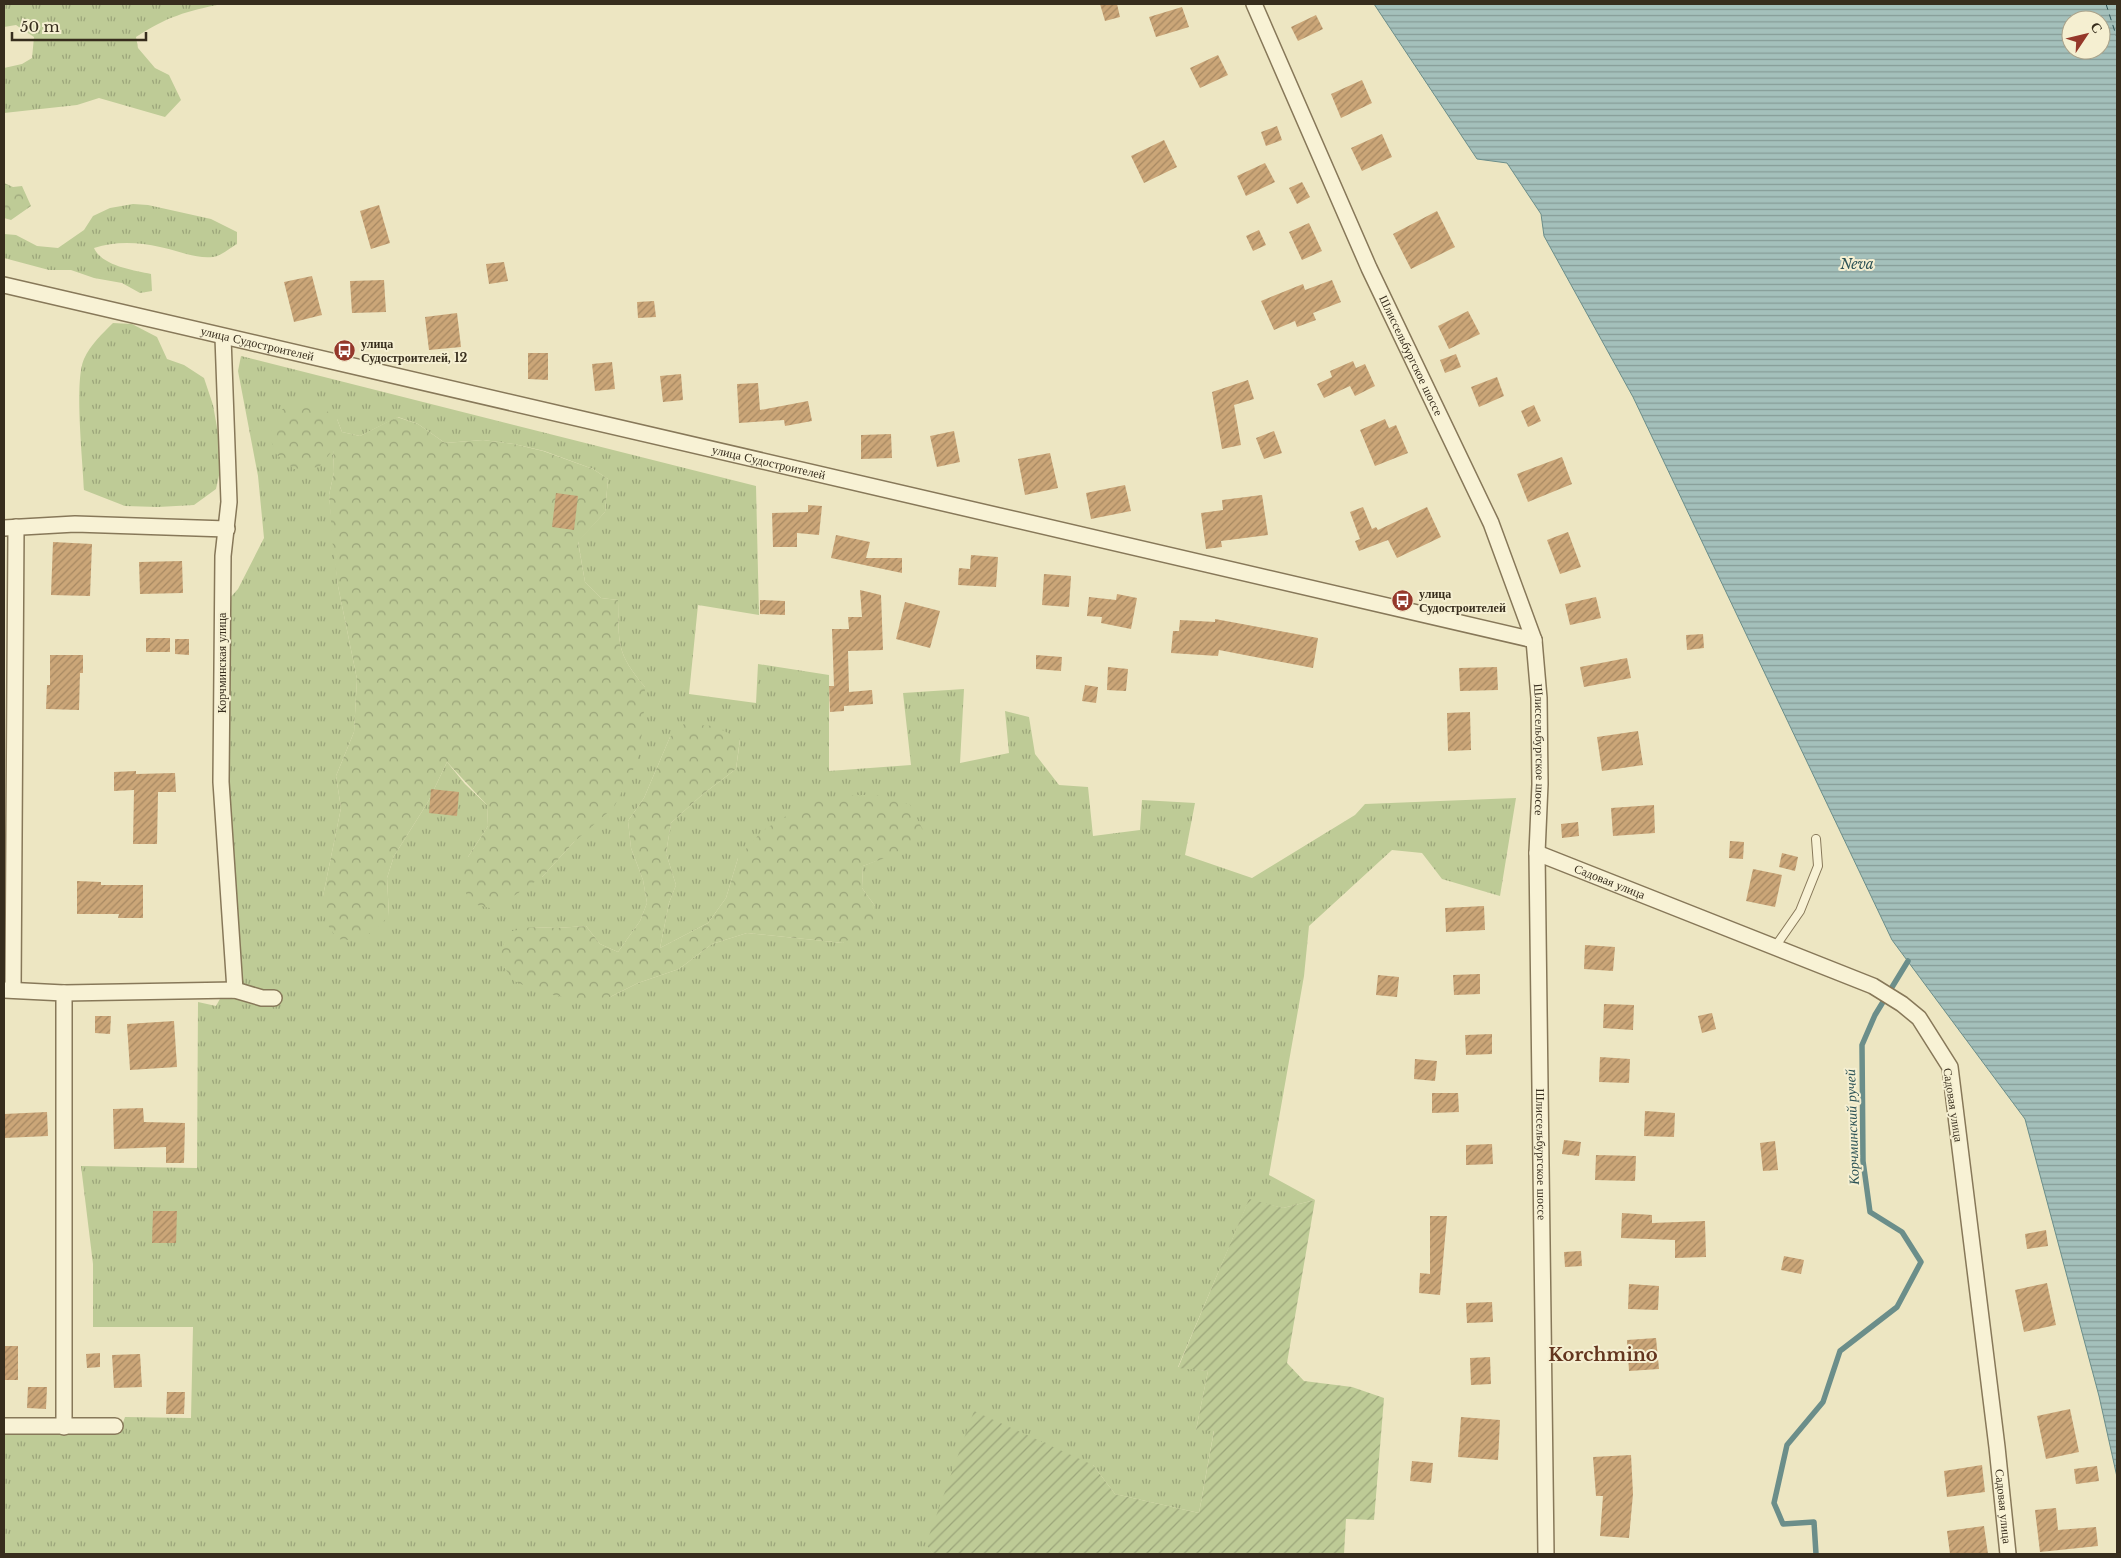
<svg xmlns="http://www.w3.org/2000/svg" width="2121" height="1558" viewBox="0 0 2121 1558" font-family="'Libre Baskerville',serif">
<style>
.grass{fill:url(#grass-tufts);fill-rule:evenodd}
.forest{fill:url(#forest-crowns)}
.garden{fill:url(#garden-furrows)}
.water{fill:url(#water-rules);stroke:#6b8e8a;fill-rule:evenodd}
.lines{fill:none;stroke-linecap:round;stroke-linejoin:round}
.stream{stroke:#6b8e8a;stroke-width:5.5}
.ferry{stroke:#2d5356;stroke-width:1;stroke-dasharray:6 5;stroke-linecap:butt}
.building{fill:url(#building-hatch)}
.service-casing{stroke:#877859;stroke-width:10}
.minor-casing{stroke:#877859;stroke-width:18}
.service{stroke:#f8f2d5;stroke-width:8}
.minor{stroke:#f8f2d5;stroke-width:15}
.labels{text-anchor:middle;stroke-width:4;stroke-linejoin:round;paint-order:stroke}
.poi-label{font-size:12px;font-weight:bold;fill:#372d1d;stroke:#f5efd1;text-anchor:start}
.street-label{font-size:12px;fill:#372d1d;stroke:#f5efd1}
.water-label{font-size:14px;font-style:italic;fill:#2d5356;stroke:#f5efd1}
.district-label{font-size:18px;font-weight:bold;fill:#63351e;stroke:#f5efd1}
</style>
<defs>
<pattern id="grass-tufts" width="24" height="20" patternUnits="userSpaceOnUse" patternTransform="scale(1.25)"><rect width="24" height="20" fill="#becb96"/><path d="M3 7l-1-3M5 7V3M7 7l1-3M15 17l-1-3M17 17v-4M19 17l1-3" fill="none" stroke="#9ba57a"/></pattern>
<pattern id="forest-crowns" width="20" height="18" patternUnits="userSpaceOnUse" patternTransform="scale(1.25)"><rect width="20" height="18" fill="#becb96"/><path d="M2 6a3 3 0 1 1 6 0M12 15a3 3 0 1 1 6 0" fill="none" stroke="#9ba57a"/></pattern>
<pattern id="garden-furrows" width="10" height="10" patternUnits="userSpaceOnUse" patternTransform="scale(1.25)"><rect width="10" height="10" fill="#becb96"/><path d="M-1 1l2-2M0 10L10 0M9 11l2-2" fill="none" stroke="#9ba57a"/></pattern>
<pattern id="water-rules" width="6" height="5" patternUnits="userSpaceOnUse" patternTransform="scale(1.25)"><rect width="6" height="5" fill="#a4c0bb"/><path d="M0 2.5h6" fill="none" stroke="#869c97"/></pattern>
<pattern id="building-hatch" width="6" height="6" patternUnits="userSpaceOnUse" patternTransform="scale(1.25)"><rect width="6" height="6" fill="#cba678"/><path d="M-1 1l2-2M0 6l6-6M5 7l2-2" fill="none" stroke="#a68862"/></pattern>
</defs>
<rect width="100%" height="100%" fill="#ede6c2"/>
<g class="grass">
<path d="M 4,4 L 222,4 C 187,11 166,17 136,37 L 138,48 L 155,68 L 169,75 L 181,100 L 165,117 L 99,98 L 77,105 L 4,113 L 4,68 L 22,64 L 32,58 L 34,37 L 16,25 L 4,27 Z"/>
<path d="M 133,204 L 148,205 L 211,219 L 237,232 L 237,244 C 230,248 221,256 213,257 C 194,259 178,250 160,247 C 138,242 115,241 94,248 C 102,266 133,270 151,274 L 152,291 L 140,293 L 122,283 L 94,278 L 71,270 L 49,270 L 4,258 L 4,234 L 16,235 L 37,246 L 58,248 L 84,230 L 93,216 L 110,208 Z"/>
<path d="M 113,323 L 132,324 L 157,337 L 167,359 L 184,365 L 204,378 L 213,405 L 218,433 L 220,471 L 216,489 L 194,505 L 158,507 L 125,506 L 84,490 C 83,462 74,381 84,359 C 91,344 102,334 113,323 Z"/>
<path d="M 241,356 L 756,486 L 759,615 L 698,605 L 689,694 L 756,703 L 758,664 L 829,675 L 829,771 L 911,765 L 903,693 L 964,689 L 960,763 L 1009,753 L 1005,711 L 1029,717 L 1035,754 L 1059,785 L 1088,787 L 1093,836 L 1140,830 L 1142,800 L 1195,803 L 1185,855 L 1252,878 L 1355,815 L 1365,804 L 1516,798 L 1500,896 L 1442,879 L 1422,853 L 1392,850 L 1309,926 L 1304,976 L 1269,1175 L 1315,1200 L 1283,1208 L 1249,1200 L 1178,1367 L 1208,1371 L 1196,1430 L 1214,1430 L 1199,1513 L 1115,1494 L 1093,1465 L 927,1544 L 933,1554 L 4,1554 L 4,1433 L 119,1434 L 125,1417 L 191,1418 L 193,1327 L 93,1327 L 93,1264 L 81,1166 L 197,1168 L 198,1002 L 216,1006 L 232,977 L 228,600 L 238,589 L 264,538 L 258,476 L 238,371 ZM 398,417 L 418,424 L 445,443 L 483,440 L 514,444 L 544,451 L 593,469 L 608,479 L 605,512 L 578,541 L 585,582 L 601,598 L 618,600 C 619,644 616,653 645,687 L 574,842 L 542,877 L 468,857 L 488,826 L 487,805 L 465,784 L 447,762 L 428,802 L 394,856 L 387,878 L 389,916 L 323,896 L 341,808 L 336,776 L 354,732 L 357,679 L 338,586 L 329,495 L 334,472 L 333,449 L 337,419 L 342,432 L 360,436 ZM 670,737 L 740,740 L 736,769 L 703,794 L 671,823 L 666,853 L 676,885 L 669,903 L 660,948 L 708,923 L 726,898 L 738,858 L 893,854 L 863,866 L 862,888 L 875,906 L 843,943 L 747,933 L 712,944 L 679,969 L 638,983 L 610,997 L 531,927 L 557,928 L 586,926 L 600,944 L 618,952 L 640,921 L 647,903 L 643,880 L 631,848 L 628,821 L 644,798 Z"/>
</g>
<g class="forest">
<polygon points="4,183 13,187 22,186 31,206 11,220 4,218"/>
<path d="M 315,402 L 337,419 L 342,432 L 360,436 L 397,417 L 418,424 L 445,443 L 483,440 L 514,444 L 543,451 L 593,469 L 608,479 L 605,512 L 578,542 L 585,582 L 601,598 L 618,600 C 619,644 616,653 645,687 L 643,729 L 636,764 L 614,807 L 574,842 L 542,877 L 494,909 L 469,903 L 462,880 L 468,857 L 488,826 L 487,805 L 447,762 L 428,802 L 394,856 L 387,878 L 389,916 L 374,930 L 359,941 L 337,939 L 326,922 L 323,896 L 341,808 L 336,776 L 354,732 L 357,679 L 338,586 L 333,548 L 329,495 L 334,472 L 333,450 L 319,467 L 294,469 L 277,455 L 270,438 C 279,404 281,406 315,402 Z"/>
<polygon points="684,724 714,726 740,739 736,769 703,794 671,823 666,853 676,885 669,903 660,948 708,923 726,898 738,858 762,831 807,803 842,795 881,795 910,805 924,832 893,855 863,866 862,888 875,906 873,925 843,943 747,933 712,944 679,969 638,983 610,997 580,1000 542,993 514,981 498,959 508,932 531,927 557,928 586,926 600,944 618,952 640,921 647,903 643,880 631,848 628,821 644,798 670,737"/>
</g>
<polygon class="garden" points="1249,1199 1283,1208 1315,1200 1287,1363 1304,1381 1352,1387 1384,1398 1374,1520 1346,1519 1344,1554 933,1554 926,1544 974,1411 1093,1465 1115,1494 1199,1513 1214,1431 1196,1430 1208,1371 1178,1368"/>
<path class="water" d="M 1374,4 L 2117,4 L 2117,1477 L 2099,1396 L 2025,1119 L 1892,940 L 1633,397 L 1544,236 L 1541,214 L 1507,163 L 1477,159 ZM 2071,20 L 2101,20 L 2101,50 L 2071,50 Z"/>
<g class="lines">
<polyline class="stream" points="1816,1554 1814,1522 1783,1524 1774,1503 1787,1445 1823,1402 1840,1351 1897,1307 1921,1262 1902,1232 1870,1212 1863,1161 1862,1045 1875,1015 1908,961"/>
<polyline class="ferry" points="2106,4 2117,38"/>
</g>
<g class="building">
<polygon points="1100,4 1117,4 1120,17 1105,21"/>
<polygon points="1182,7 1189,27 1156,37 1149,17"/>
<polygon points="1316,15 1323,29 1298,41 1291,27"/>
<polygon points="1218,55 1228,75 1200,88 1190,68"/>
<polygon points="1362,80 1372,103 1341,118 1331,94"/>
<polygon points="1277,126 1282,140 1266,146 1261,132"/>
<polygon points="1382,134 1392,157 1362,171 1351,148"/>
<polygon points="1164,140 1177,167 1144,183 1131,156"/>
<polygon points="1265,163 1275,182 1246,196 1237,176"/>
<polygon points="1302,182 1310,197 1297,204 1289,188"/>
<polygon points="379,205 390,243 371,249 360,211"/>
<polygon points="1437,211 1455,247 1411,269 1393,234"/>
<polygon points="1309,223 1322,251 1302,260 1289,232"/>
<polygon points="1259,230 1266,245 1253,251 1246,236"/>
<polygon points="504,262 508,281 489,284 486,264"/>
<polygon points="312,276 322,315 294,322 284,282"/>
<polygon points="384,280 386,312 352,313 350,281"/>
<polygon points="1332,280 1341,302 1313,313 1316,320 1297,327 1295,321 1274,330 1261,301 1303,284 1305,290"/>
<polygon points="654,301 656,317 638,318 637,302"/>
<polygon points="1468,311 1480,334 1449,349 1438,326"/>
<polygon points="457,313 461,347 429,350 425,317"/>
<polygon points="528,353 548,353 548,380 528,379"/>
<polygon points="1456,354 1461,367 1445,373 1440,360"/>
<polygon points="1353,361 1356,368 1365,364 1375,386 1355,396 1350,386 1324,398 1317,384 1332,377 1330,371"/>
<polygon points="612,362 615,389 595,391 592,364"/>
<polygon points="681,374 683,400 663,402 660,376"/>
<polygon points="1497,377 1504,396 1479,407 1471,387"/>
<polygon points="1248,380 1254,399 1234,405 1241,445 1222,449 1212,392"/>
<polygon points="758,383 760,410 808,401 812,421 785,426 784,420 739,423 737,384"/>
<polygon points="1534,405 1541,421 1528,427 1521,411"/>
<polygon points="1385,419 1389,428 1396,425 1408,453 1375,466 1360,430"/>
<polygon points="954,431 960,462 937,467 930,436"/>
<polygon points="1274,431 1282,453 1264,459 1256,438"/>
<polygon points="891,434 892,458 861,459 861,435"/>
<polygon points="1050,453 1058,488 1025,495 1018,459"/>
<polygon points="1562,457 1572,484 1528,502 1517,474"/>
<polygon points="1125,485 1131,511 1091,519 1086,493"/>
<polygon points="556,493 578,496 574,530 552,527"/>
<polygon points="1262,495 1268,535 1221,541 1222,547 1206,549 1201,513 1223,510 1222,500"/>
<polygon points="808,505 822,506 819,535 797,533 797,547 773,547 772,513 808,512"/>
<polygon points="1363,507 1372,529 1376,527 1378,530 1427,507 1441,537 1397,558 1388,540 1359,551 1355,541 1360,539 1350,512"/>
<polygon points="1568,532 1581,567 1560,574 1547,540"/>
<polygon points="836,535 870,542 866,558 902,558 902,573 831,558"/>
<polygon points="53,542 92,544 90,596 51,595"/>
<polygon points="971,555 998,557 996,587 958,585 959,568 970,569"/>
<polygon points="182,561 183,593 140,594 139,562"/>
<polygon points="1044,574 1071,576 1069,607 1042,605"/>
<polygon points="860,590 881,595 883,650 848,651 849,692 872,690 873,704 844,706 844,711 830,712 829,686 834,686 832,629 849,629 848,617 862,617"/>
<polygon points="1117,594 1137,598 1131,629 1101,623 1102,617 1087,616 1089,597 1116,600"/>
<polygon points="1596,597 1601,618 1570,625 1565,604"/>
<polygon points="760,600 785,601 785,615 760,614"/>
<polygon points="905,602 940,611 930,648 896,639"/>
<polygon points="1215,619 1318,638 1313,668 1219,650 1218,656 1171,653 1173,631 1179,631 1180,620 1215,622"/>
<polygon points="1703,634 1704,648 1687,650 1686,635"/>
<rect x="146" y="638" width="24" height="14"/>
<polygon points="175,639 189,639 189,655 175,654"/>
<polygon points="50,655 83,655 83,673 80,673 79,710 46,709 47,685 50,685"/>
<polygon points="1036,655 1062,657 1061,671 1036,669"/>
<polygon points="1627,658 1631,678 1584,687 1580,667"/>
<polygon points="1108,667 1128,669 1126,691 1107,690"/>
<polygon points="1497,667 1498,690 1460,691 1459,668"/>
<polygon points="1085,685 1098,687 1096,703 1082,701"/>
<polygon points="1470,712 1471,750 1448,751 1447,713"/>
<polygon points="1638,731 1643,765 1602,771 1597,737"/>
<polygon points="136,771 136,774 175,773 176,792 158,792 157,844 133,844 134,790 114,791 114,772"/>
<polygon points="431,789 459,792 457,816 429,813"/>
<polygon points="1654,805 1655,833 1613,836 1611,808"/>
<polygon points="1578,822 1579,836 1562,838 1561,824"/>
<polygon points="1730,841 1744,842 1743,859 1729,858"/>
<polygon points="1782,853 1798,857 1795,871 1779,867"/>
<polygon points="1753,869 1782,875 1775,907 1746,901"/>
<polygon points="77,881 101,882 101,885 143,885 143,918 118,918 119,914 77,914"/>
<polygon points="1484,906 1485,930 1446,932 1445,908"/>
<polygon points="1585,945 1615,947 1613,971 1584,969"/>
<polygon points="1480,974 1480,994 1454,995 1453,975"/>
<polygon points="1378,975 1399,977 1397,997 1376,995"/>
<polygon points="1604,1004 1634,1005 1633,1030 1603,1028"/>
<polygon points="1712,1013 1716,1029 1702,1033 1698,1016"/>
<polygon points="95,1016 111,1016 110,1034 95,1033"/>
<polygon points="174,1021 177,1067 130,1070 127,1024"/>
<polygon points="1492,1034 1492,1054 1466,1055 1465,1035"/>
<polygon points="1600,1057 1630,1059 1629,1083 1599,1082"/>
<polygon points="1415,1059 1437,1061 1435,1081 1414,1079"/>
<polygon points="1432,1093 1458,1093 1459,1112 1432,1113"/>
<polygon points="143,1108 144,1122 185,1123 184,1163 166,1163 166,1147 114,1149 113,1109"/>
<polygon points="1645,1111 1675,1113 1674,1137 1644,1136"/>
<polygon points="47,1112 48,1136 4,1138 4,1114"/>
<polygon points="1564,1140 1581,1142 1579,1156 1562,1154"/>
<polygon points="1775,1141 1778,1170 1763,1171 1760,1143"/>
<polygon points="1492,1144 1493,1164 1466,1165 1466,1145"/>
<polygon points="1596,1155 1636,1156 1635,1181 1595,1180"/>
<polygon points="153,1211 177,1211 176,1243 152,1243"/>
<polygon points="1622,1213 1652,1215 1652,1223 1705,1221 1706,1257 1675,1258 1675,1240 1621,1238"/>
<polygon points="1430,1216 1447,1216 1440,1295 1419,1293 1420,1273 1430,1274"/>
<polygon points="2046,1230 2048,1246 2027,1249 2025,1234"/>
<polygon points="1581,1251 1582,1266 1565,1267 1564,1252"/>
<polygon points="1784,1256 1804,1260 1801,1274 1781,1270"/>
<polygon points="2047,1283 2056,1325 2024,1332 2015,1290"/>
<polygon points="1629,1284 1659,1286 1658,1310 1628,1309"/>
<polygon points="1492,1302 1493,1322 1467,1323 1466,1303"/>
<polygon points="1656,1338 1659,1369 1629,1371 1627,1340"/>
<rect x="4" y="1346" width="14" height="34"/>
<polygon points="100,1353 100,1367 87,1368 86,1354"/>
<polygon points="140,1354 142,1387 114,1388 112,1355"/>
<polygon points="1490,1357 1491,1384 1471,1385 1470,1358"/>
<polygon points="28,1387 47,1387 46,1409 27,1408"/>
<polygon points="167,1392 185,1392 184,1414 166,1414"/>
<polygon points="2070,1409 2079,1452 2046,1459 2037,1416"/>
<polygon points="1461,1417 1500,1420 1498,1460 1458,1457"/>
<polygon points="1631,1455 1633,1494 1629,1538 1600,1536 1603,1496 1596,1496 1593,1457"/>
<polygon points="1412,1461 1433,1463 1431,1483 1410,1481"/>
<polygon points="1982,1465 1985,1492 1947,1497 1944,1471"/>
<polygon points="2097,1466 2099,1481 2076,1484 2074,1469"/>
<polygon points="2056,1508 2058,1530 2096,1527 2098,1546 2040,1552 2035,1510"/>
<polygon points="1984,1526 1988,1554 1950,1554 1947,1531"/>
</g>
<g class="lines">
<defs>
<polyline id="service" points="1775,947 1800,911 1818,866 1816,839"/>
<g id="minor">
<path id="s1" d="M 1254,4 L 1369,268 L 1491,523 L 1534,640 L 1539,698 L 1540,784 L 1537,853 L 1546,1554"/>
<path id="s2" d="M 4,285 L 1534,640"/>
<polyline points="223,337 229,502 223,556 221,782 235,990"/>
<polyline points="4,528 75,524 227,529"/>
<path id="s3" d="M 1537,853 L 1873,986 L 1902,1004 L 1919,1018 L 1950,1067 L 1997,1447 L 2008,1554"/>
<polyline points="4,990 64,993 235,990 262,998 274,998"/>
<polyline points="13,990 16,527"/>
<polyline points="64,993 64,1427"/>
<polyline points="4,1426 115,1426"/>
</g>
</defs>
<use href="#service" class="service-casing"/>
<use href="#minor" class="minor-casing"/>
<use href="#service" class="service"/>
<use href="#minor" class="minor"/>
</g>
<defs>
<symbol id="bus-disc" viewBox="-11 -11 22 22"><circle r="9.5" fill="#95382a" stroke="#f5efd1"/><path d="M-5-6H5V4H4V6H2V4H-2V6H-4V4H-5ZM-3.5-4V0h7V-4ZM-3.5 1.2v1.5H-2V1.2ZM2 1.2v1.5H3.5V1.2Z" fill="#fff"/></symbol>
</defs>
<g fill-rule="evenodd">
<use href="#bus-disc" x="332" y="338" width="25" height="25"/>
<use href="#bus-disc" x="1390" y="588" width="25" height="25"/>
</g>
<g class="labels">
<g class="poi-label">
<text x="361" y="348">улица<tspan x="361" dy="14">Судостроителей, 12</tspan></text>
<text x="1419" y="598">улица<tspan x="1419" dy="14">Судостроителей</tspan></text>
</g>
<g class="street-label">
<text dy="4" stroke="none"><textPath href="#s2" startOffset="260">улица Судостроителей</textPath></text>
<text dy="4" stroke="none"><textPath href="#s1" startOffset="385">Шлиссельбургское шоссе</textPath></text>
<text dy="4" stroke="none"><textPath href="#s2" startOffset="785">улица Судостроителей</textPath></text>
<text transform="translate(222 663) rotate(-90)" y="4">Корчминская улица</text>
<text dy="4" stroke="none"><textPath href="#s1" startOffset="805">Шлиссельбургское шоссе</textPath></text>
<text dy="4" stroke="none"><textPath href="#s3" startOffset="78">Садовая улица</textPath></text>
<text transform="translate(1953 1105) rotate(81)" y="4">Садовая улица</text>
<text dy="4" stroke="none"><textPath href="#s1" startOffset="1210">Шлиссельбургское шоссе</textPath></text>
<text dy="4" stroke="none"><textPath href="#s3" startOffset="918">Садовая улица</textPath></text>
</g>
<g class="water-label">
<text x="1857" y="269">Neva</text>
<text transform="translate(1852 1127) rotate(-92)" y="5">Корчминский ручей</text>
</g>
<g class="district-label">
<text x="1603" y="1361">Korchmino</text>
</g>
</g>
<rect width="2121" height="1558" fill="none" stroke="#372d1d" stroke-width="10"/>
<g transform="translate(2086 35) rotate(55)"><circle r="24" fill="#f5efd1" stroke="#a9a189"/>
<path d="M0-4L9 19L0 12L-9 19Z" fill="#95382a"/>
<text y="-8" font-size="14" font-weight="bold" text-anchor="middle" fill="#372d1d">С</text>
</g>
<path d="M12 32v8h134v-8" fill="none" stroke="#372d1d" stroke-width="2.5"/>
<text x="20" y="32" font-size="15" fill="#372d1d" stroke="#f5efd1" stroke-width="4" paint-order="stroke">50 m</text>
</svg>
